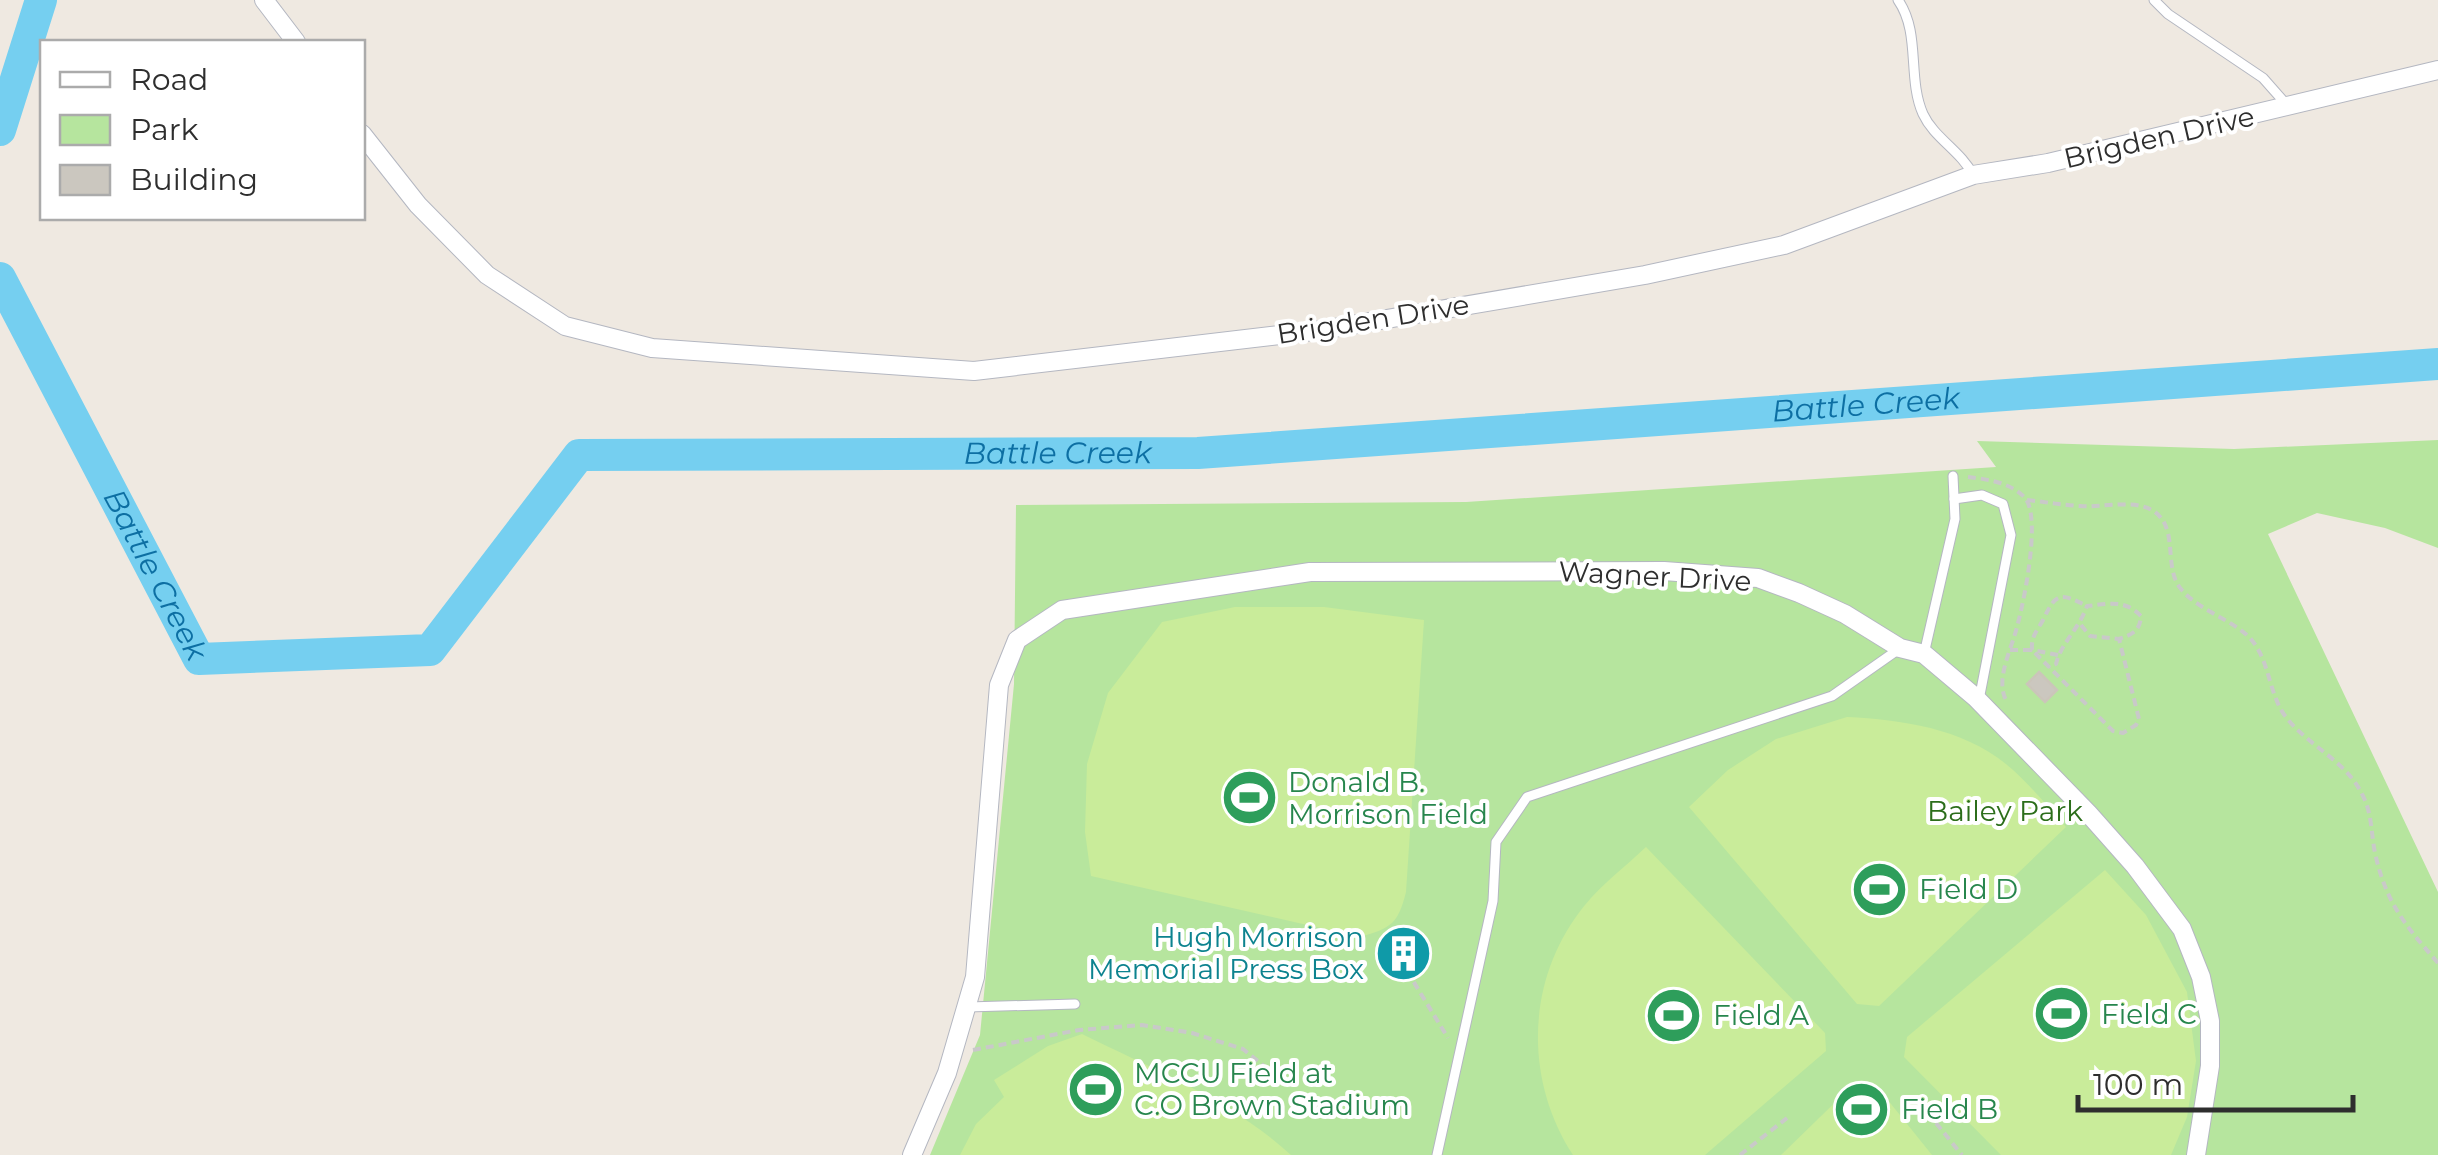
<svg xmlns="http://www.w3.org/2000/svg" width="2438" height="1155" viewBox="0 0 2438 1155" font-family="Montserrat,sans-serif">
<style>
.green{fill:#b6e59e}
.pitch{fill:#c9ec9a}
.lines{fill:none;stroke-linecap:round;stroke-linejoin:round}
.river{stroke:#75cff0;stroke-width:32}
.building{fill:#cbc7bf;stroke:#cbc5ba;stroke-width:2.5}
.service-casing{stroke:#b4b7c1;stroke-width:11}
.minor-casing{stroke:#b4b7c1;stroke-width:20}
.path{stroke:#c9c9c9;stroke-width:4;stroke-dasharray:8 5;stroke-linecap:butt}
.service{stroke:#fff;stroke-width:9}
.minor{stroke:#fff;stroke-width:18}
.labels{text-anchor:middle;stroke-width:8;stroke-linejoin:round;paint-order:stroke}
.street-label{font-size:28px;fill:#2e2e2e;stroke:#fff}
.leisure-label{font-size:28px;fill:#27864d;stroke:#fff;text-anchor:start}
.park-label{font-size:28px;fill:#2c6e1b;stroke:#fff}
.culture-label{font-size:28px;fill:#0d838f;stroke:#fff;text-anchor:end}
.water-label{font-size:30px;font-style:italic;fill:#0d6fa3;stroke:#fff}
</style>
<rect width="100%" height="100%" fill="#efe9e1"/>
<polygon class="green" points="2438,440 2438,548 2385,528 2317,513 2268,534 2438,892 2438,1155 930,1155 980,1035 1014,684 1016,505 1466,502 1996,467 1977,441 2234,449"/>
<g class="pitch">
<path d="M 1235,607 L 1324,607 L 1424,620 L 1406,892 C 1398,924 1391,928 1360,937 L 1091,876 L 1085,832 L 1087,764 L 1108,693 L 1162,622 Z"/>
<path d="M 1847,717 C 1905,720 1968,729 2013,770 C 2032,787 2049,808 2066,827 L 1879,1006 L 1857,1004 L 1689,807 L 1728,770 L 1776,739 Z"/>
<path d="M 1646,847 L 1825,1033 L 1826,1051 L 1705,1155 L 1573,1155 C 1523,1078 1526,977 1585,905 C 1602,884 1626,866 1646,847 Z"/>
<polygon points="2105,870 2146,915 2187,992 2196,1061 2187,1117 2171,1155 2001,1155 1904,1057 1907,1037"/>
<path d="M 1082,1034 C 1155,1070 1231,1100 1291,1155 L 960,1155 L 976,1124 L 1004,1097 L 994,1080 L 1048,1046 Z"/>
<polygon points="1855,1083 1875,1084 1932,1155 1781,1155"/>
</g>
<g class="lines">
<g class="river">
<polyline points="0,130 41,0"/>
<path id="s1" d="M 0,278 L 199,659 L 430,650 L 579,455 L 1198,453 L 2438,364"/>
</g>
</g>
<g class="building">
<polygon points="2039,672 2057,690 2045,702 2027,684"/>
<polygon points="1405,946 1410,954 1400,960 1395,952"/>
</g>
<g class="lines">
<defs>
<g id="service">
<path d="M 1898,0 C 1921,33 1907,78 1923,114 C 1934,138 1961,151 1973,175"/>
<polyline points="2154,0 2168,14 2263,78 2286,104"/>
<polyline points="1954,499 1982,495 2003,504 2011,535 1979,700"/>
<polyline points="1924,654 1955,519 1953,476"/>
<polyline points="968,1007 1075,1004"/>
<polyline points="1437,1155 1493,901 1496,842 1527,797 1832,696 1899,649"/>
</g>
<g id="minor">
<polyline points="264,0 296,42"/>
<polyline points="362,134 418,205 487,275 565,326 652,348 974,371 1322,330 1645,275 1784,245 1973,175 2048,163 2438,70"/>
<polyline points="912,1155 947,1073 975,977 999,685 1017,640 1062,610 1310,572 1664,571 1758,578 1799,593 1845,614 1900,648 1924,654 1975,697 2088,813 2135,866 2182,929 2201,977 2210,1021 2210,1066 2196,1155"/>
</g>
</defs>
<use href="#service" class="service-casing"/>
<use href="#minor" class="minor-casing"/>
<g class="path">
<path d="M 1968,477 C 1987,479 2012,483 2025,498 C 2042,518 2023,608 2015,634 C 2009,654 1996,681 2006,700"/>
<path d="M 2027,500 C 2045,502 2062,505 2080,506 C 2102,508 2136,498 2155,512 C 2179,530 2163,568 2181,589 C 2198,610 2229,618 2249,637 C 2269,658 2268,689 2283,713 C 2305,745 2345,759 2362,794 C 2372,812 2371,833 2375,853 C 2386,903 2405,925 2438,963"/>
<polyline points="2081,625 2090,636 2119,639"/>
<path d="M 2010,650 L 2032,650 L 2113,731 L 2123,733 L 2136,725 L 2139,719 L 2119,639 C 2133,634 2140,631 2141,616 C 2125,599 2108,604 2087,606 C 2079,629 2061,643 2056,664 L 2049,667"/>
<path d="M 2058,655 L 2032,650 C 2031,636 2037,631 2043,620 C 2056,593 2059,592 2087,606"/>
<polyline points="1407,971 1448,1038"/>
<polyline points="973,1050 1079,1030 1142,1025 1192,1033 1243,1049 1280,1079"/>
<polyline points="1936,1123 1962,1155"/>
<polyline points="1740,1155 1787,1118"/>
</g>
<use href="#service" class="service"/>
<use href="#minor" class="minor"/>
</g>
<defs>
<symbol id="stadium-disc" viewBox="-11 -11 22 22"><circle r="9.5" fill="#2e9e5b" stroke="#fff"/><path d="M0-5a6.5 5 0 1 0 0 10a6.5 5 0 1 0 0-10ZM-3.5-1.8h7v3.6h-7Z" fill="#fff"/></symbol>
<symbol id="building-disc" viewBox="-11 -11 22 22"><circle r="9.5" fill="#0f9aa8" stroke="#fff"/><path d="M-4-6H4V6H1V3H-1V6H-4ZM-2.5-4.3h1.7v1.8h-1.7ZM.8-4.3h1.7v1.8H.8ZM-2.5-1h1.7V.8h-1.7ZM.8-1h1.7V.8H.8Z" fill="#fff"/></symbol>
</defs>
<g fill-rule="evenodd">
<use href="#stadium-disc" x="1218" y="766" width="63" height="63"/>
<use href="#stadium-disc" x="1848" y="858" width="63" height="63"/>
<use href="#building-disc" x="1372" y="922" width="63" height="63"/>
<use href="#stadium-disc" x="2030" y="982" width="63" height="63"/>
<use href="#stadium-disc" x="1642" y="984" width="63" height="63"/>
<use href="#stadium-disc" x="1064" y="1058" width="63" height="63"/>
<use href="#stadium-disc" x="1830" y="1078" width="63" height="63"/>
</g>
<g class="labels">
<g class="street-label">
<text transform="translate(2159 137) rotate(-13)" y="10">Brigden Drive</text>
<text transform="translate(1373 319) rotate(-9)" y="10">Brigden Drive</text>
<text transform="translate(1655 576) rotate(3)" y="10">Wagner Drive</text>
</g>
<g class="leisure-label">
<text x="1288" y="792">Donald B.<tspan x="1288" dy="32">Morrison Field</tspan></text>
<text x="1919" y="899">Field D</text>
<text x="2101" y="1024">Field C</text>
<text x="1713" y="1025">Field A</text>
<text x="1134" y="1083">MCCU Field at<tspan x="1134" dy="32">C.O Brown Stadium</tspan></text>
<text x="1901" y="1119">Field B</text>
</g>
<g class="park-label">
<text x="2005" y="821">Bailey Park</text>
</g>
<g class="culture-label">
<text x="1364" y="947">Hugh Morrison<tspan x="1364" dy="32">Memorial Press Box</tspan></text>
</g>
<g class="water-label">
<text dy="10" stroke="none"><textPath href="#s1" startOffset="2195">Battle Creek</textPath></text>
<text dy="10" stroke="none"><textPath href="#s1" startOffset="1385">Battle Creek</textPath></text>
<text dy="10" stroke="none"><textPath href="#s1" startOffset="335">Battle Creek</textPath></text>
</g>
</g>
<rect x="40" y="40" width="325" height="180" fill="#ffffff" stroke="#ababab" stroke-width="2.5"/>
<rect x="60" y="72" width="50" height="15" fill="#ffffff" stroke="#ababab" stroke-width="2.5"/>
<text x="130" y="90" font-size="30" fill="#2e2e2e">Road</text>
<rect x="60" y="115" width="50" height="30" fill="#b6e59e" stroke="#ababab" stroke-width="2.5"/>
<text x="130" y="140" font-size="30" fill="#2e2e2e">Park</text>
<rect x="60" y="165" width="50" height="30" fill="#cbc7bf" stroke="#ababab" stroke-width="2.5"/>
<text x="130" y="190" font-size="30" fill="#2e2e2e">Building</text>
<path d="M2078 1095v15h275v-15" fill="none" stroke="#2e2e2e" stroke-width="5"/>
<text x="2093" y="1095" font-size="30" fill="#2e2e2e" stroke="#ffffff" stroke-width="8" paint-order="stroke">100 m</text>
</svg>
